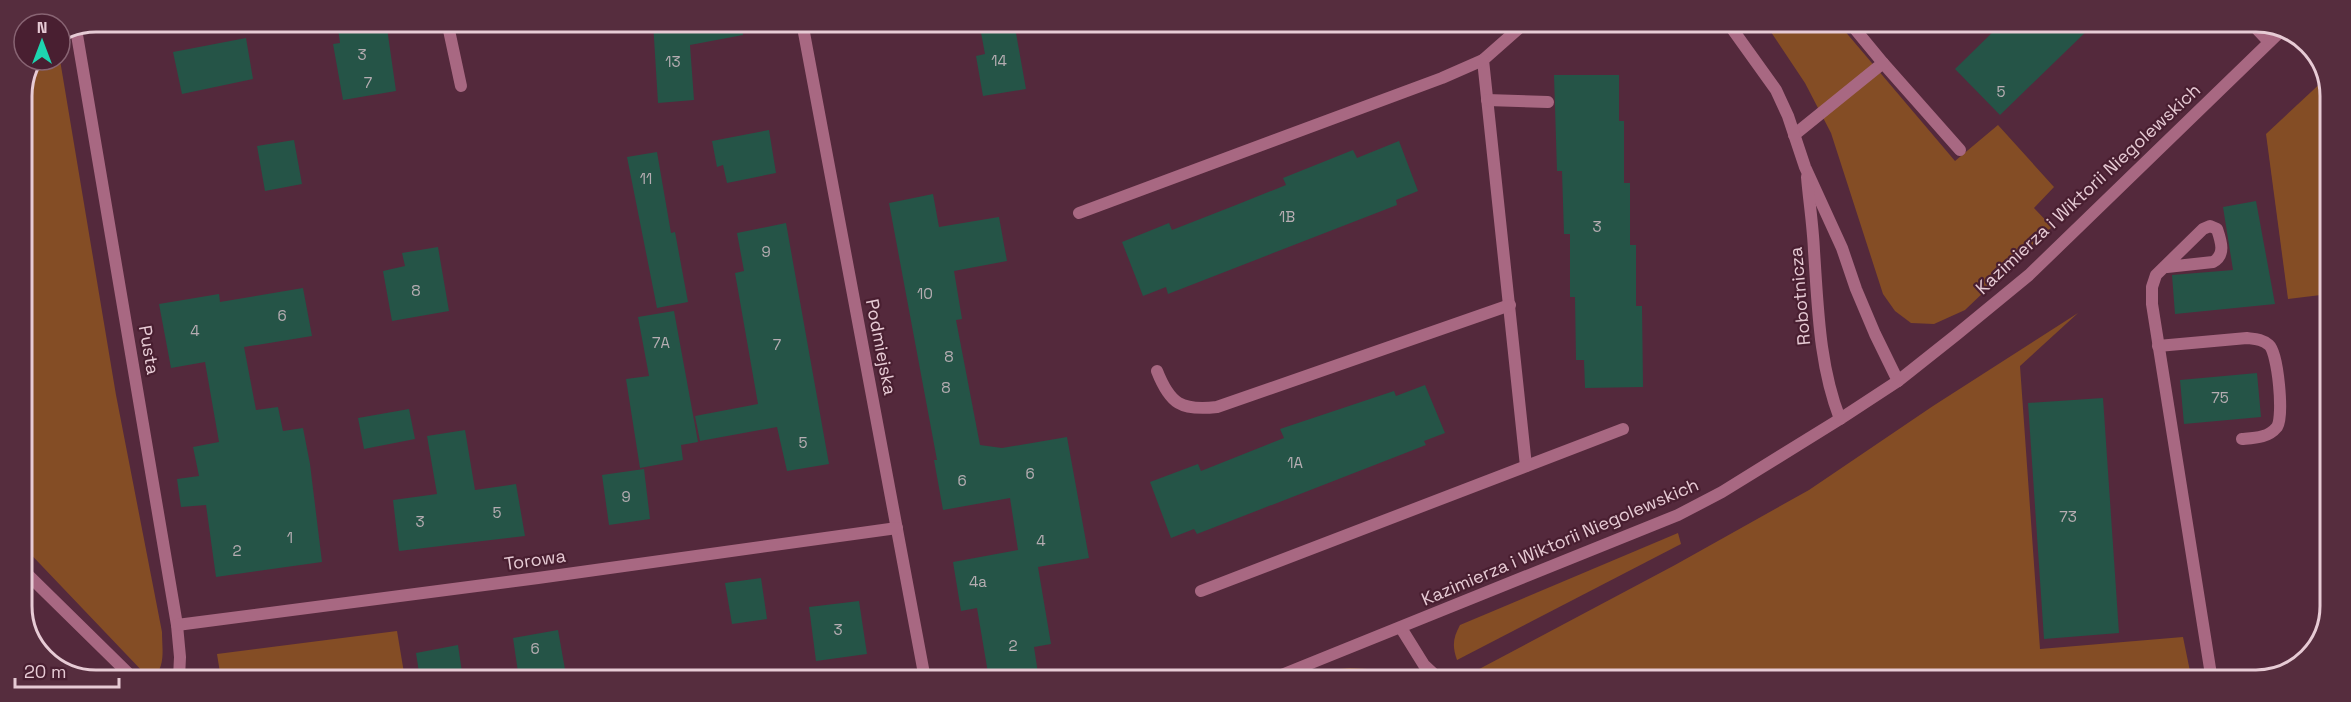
<svg xmlns="http://www.w3.org/2000/svg" width="2351" height="702" viewBox="0 0 2351 702" font-family="'Space Grotesk',sans-serif">
<style>
.green{fill:#844d25}
.building{fill:#255447}
.lines{fill:none;stroke-linecap:round;stroke-linejoin:round}
.lane{stroke:#a86882;stroke-width:12}
.street{stroke:#a86882;stroke-width:12}
.labels{text-anchor:middle;stroke-width:4.5;stroke-linejoin:round;paint-order:stroke}
.number-label{font-size:15px;fill:#b6adb2}
.street-label{font-size:18px;fill:#e7cbd5;stroke:#491f31}
.rim{fill:none;stroke:#e7cbd5;stroke-width:3}
</style>
<rect width="100%" height="100%" fill="#54293c"/>
<g class="green">
<polygon points="1765,23 1838,23 1955,161 1998,125 2054,187 2034,208 2052,227 1965,310 1934,324 1911,323 1895,311 1883,294 1831,133 1805,83"/>
<path d="M 36,60 L 60,60 L 116,395 L 162,632 C 162,649 166,666 153,678 L 145,674 L 21,544 L 21,95 Z"/>
<polygon points="2325,79 2330,90 2329,294 2288,299 2266,134"/>
<polygon points="2078,313 2020,366 2040,649 2183,637 2192,681 1473,680 1466,676 1675,565 1809,490 1933,406"/>
<path d="M 1678,533 L 1681,544 L 1457,660 C 1452,646 1453,638 1460,625 Z"/>
<polygon points="397,631 405,679 221,679 217,654"/>
<path d="M 1350,668 L 1368,669 L 1398,680 L 1314,680 C 1325,671 1335,669 1350,668 Z"/>
</g>
<g class="building">
<polygon points="337,21 386,21 396,91 343,100 333,44 340,43"/>
<polygon points="653,22 742,22 743,35 690,45 694,100 658,103"/>
<polygon points="979,22 1014,22 1026,89 983,96 976,56 985,54"/>
<polygon points="2002,23 2095,23 2000,115 1955,69"/>
<polygon points="246,38 253,79 182,94 173,52"/>
<polygon points="1554,75 1619,75 1619,121 1624,121 1624,183 1630,183 1630,245 1636,245 1636,306 1642,306 1643,387 1585,388 1584,360 1576,360 1575,297 1570,297 1570,234 1564,234 1562,171 1557,171"/>
<polygon points="769,130 776,173 727,183 723,165 717,167 712,141"/>
<polygon points="294,140 302,184 265,191 257,146"/>
<polygon points="1399,141 1418,191 1396,200 1397,205 1168,294 1166,287 1143,296 1122,242 1169,223 1172,230 1236,205 1286,185 1283,178 1353,150 1357,158"/>
<polygon points="657,152 671,233 675,232 688,302 657,308 627,157"/>
<polygon points="933,194 939,227 999,217 1007,261 954,271 962,319 956,320 980,445 1002,448 1067,437 1089,558 1038,567 1051,644 1034,647 1039,680 989,679 977,608 961,611 953,562 1018,550 1010,498 943,510 934,460 937,460 889,203"/>
<polygon points="2256,201 2275,304 2175,314 2172,275 2233,270 2223,207"/>
<polygon points="786,223 829,464 787,471 777,427 700,441 695,416 758,404 735,273 744,271 737,233"/>
<polygon points="438,247 449,311 392,321 383,271 405,266 402,253"/>
<polygon points="303,288 312,336 244,347 256,410 278,407 283,431 303,428 310,464 322,562 216,577 206,505 181,507 177,479 199,476 193,447 219,442 205,362 171,368 159,304 219,294 220,302"/>
<polygon points="674,311 698,442 681,445 683,460 640,468 626,379 649,376 638,317"/>
<polygon points="2257,373 2261,417 2184,424 2180,380"/>
<polygon points="1425,385 1445,433 1424,441 1426,445 1197,534 1194,529 1171,538 1150,482 1198,464 1201,471 1284,438 1280,429 1394,391 1396,396"/>
<polygon points="2103,398 2119,633 2044,639 2028,403"/>
<polygon points="409,409 415,439 364,449 358,418"/>
<polygon points="465,430 475,490 516,484 525,536 399,551 393,500 437,494 427,436"/>
<polygon points="644,469 650,519 609,525 602,475"/>
<polygon points="761,578 767,619 732,624 725,583"/>
<polygon points="859,601 867,654 816,661 809,607"/>
<polygon points="558,630 566,675 540,679 519,679 513,638"/>
<polygon points="458,645 463,679 420,679 416,653"/>
</g>
<g class="lines">
<g class="lane">
<polyline points="1525,23 1483,60 1526,466"/>
<polyline points="2252,24 2269,42"/>
<polyline points="1883,63 1960,150"/>
<polyline points="1487,100 1548,102"/>
<polyline points="1794,135 1883,63 1850,23"/>
<polyline points="1079,213 1442,78 1483,60"/>
<path d="M 2167,267 L 2213,262 C 2226,255 2221,241 2217,229 L 2210,226 L 2203,229 L 2156,275 L 2152,287 L 2152,304 L 2212,681"/>
<path d="M 2158,346 L 2247,338 C 2255,339 2262,339 2269,345 C 2278,353 2284,416 2277,427 C 2268,438 2255,438 2242,439"/>
<path d="M 1157,371 C 1170,404 1181,411 1217,407 L 1510,305"/>
<polyline points="1201,591 1623,429"/>
</g>
<g class="street">
<polyline points="447,21 461,86"/>
<polyline points="802,22 925,679"/>
<polyline points="1728,23 1776,90 1788,116 1805,167 1842,248 1856,289 1875,334 1898,381"/>
<polyline points="76,29 177,625 180,657 179,678"/>
<path d="M 1807,177 C 1809,201 1813,226 1814,251 C 1818,308 1819,365 1840,419"/>
<polyline points="21,568 133,678"/>
<polyline points="177,625 538,578 897,528"/>
<polyline points="1401,628 1424,665 1440,680"/>
<polyline points="1269,680 1678,515 1722,492 1840,419 1898,381 1956,335 2029,275 2283,29"/>
</g>
</g>
<g class="labels">
<g class="number-label">
<text x="362" y="60">3</text>
<text x="999" y="66">14</text>
<text x="673" y="67">13</text>
<text x="368" y="88">7</text>
<text x="2001" y="97">5</text>
<text x="646" y="184">11</text>
<text x="1287" y="222">1B</text>
<text x="1597" y="232">3</text>
<text x="766" y="257">9</text>
<text x="416" y="296">8</text>
<text x="925" y="299">10</text>
<text x="282" y="321">6</text>
<text x="195" y="336">4</text>
<text x="661" y="348">7A</text>
<text x="777" y="350">7</text>
<text x="949" y="362">8</text>
<text x="946" y="393">8</text>
<text x="2220" y="403">75</text>
<text x="803" y="448">5</text>
<text x="1295" y="468">1A</text>
<text x="1030" y="479">6</text>
<text x="962" y="486">6</text>
<text x="626" y="502">9</text>
<text x="497" y="518">5</text>
<text x="2068" y="522">73</text>
<text x="420" y="527">3</text>
<text x="290" y="543">1</text>
<text x="1041" y="546">4</text>
<text x="237" y="556">2</text>
<text x="978" y="587">4a</text>
<text x="838" y="635">3</text>
<text x="1013" y="651">2</text>
<text x="535" y="654">6</text>
</g>
<g class="street-label">
<text transform="translate(2088 189) rotate(-43)" y="6">Kazimierza i Wiktorii Niegolewskich</text>
<text transform="translate(1800 296) rotate(-95)" y="6">Robotnicza</text>
<text transform="translate(881 347) rotate(79)" y="6">Podmiejska</text>
<text transform="translate(149 350) rotate(80)" y="6">Pusta</text>
<text transform="translate(1560 542) rotate(-23)" y="6">Kazimierza i Wiktorii Niegolewskich</text>
<text transform="translate(535 560) rotate(-8)" y="6">Torowa</text>
</g>
</g>
<path d="M0 0H2351V702H0ZM96 32H2256A64 64 0 0 1 2320 96V606A64 64 0 0 1 2256 670H96A64 64 0 0 1 32 606V96A64 64 0 0 1 96 32Z" fill="#562d3e" fill-rule="evenodd"/>
<path class="rim" d="M96 32H2256A64 64 0 0 1 2320 96V606A64 64 0 0 1 2256 670H96A64 64 0 0 1 32 606V96A64 64 0 0 1 96 32Z"/>
<g transform="translate(42 42)"><circle r="28" fill="#491f31" stroke="#886473" stroke-width="1.5"/>
<path d="M0-4.5L10 22L0 15L-10 22Z" fill="#1ed5b0"/>
<text y="-9" font-size="16" font-weight="bold" text-anchor="middle" fill="#e7cbd5">N</text>
</g>
<path d="M15 678v9h104v-9" fill="none" stroke="#e7cbd5" stroke-width="3"/>
<text x="24" y="678" font-size="18" fill="#e7cbd5" stroke="#491f31" stroke-width="4.5" paint-order="stroke">20 m</text>
</svg>
